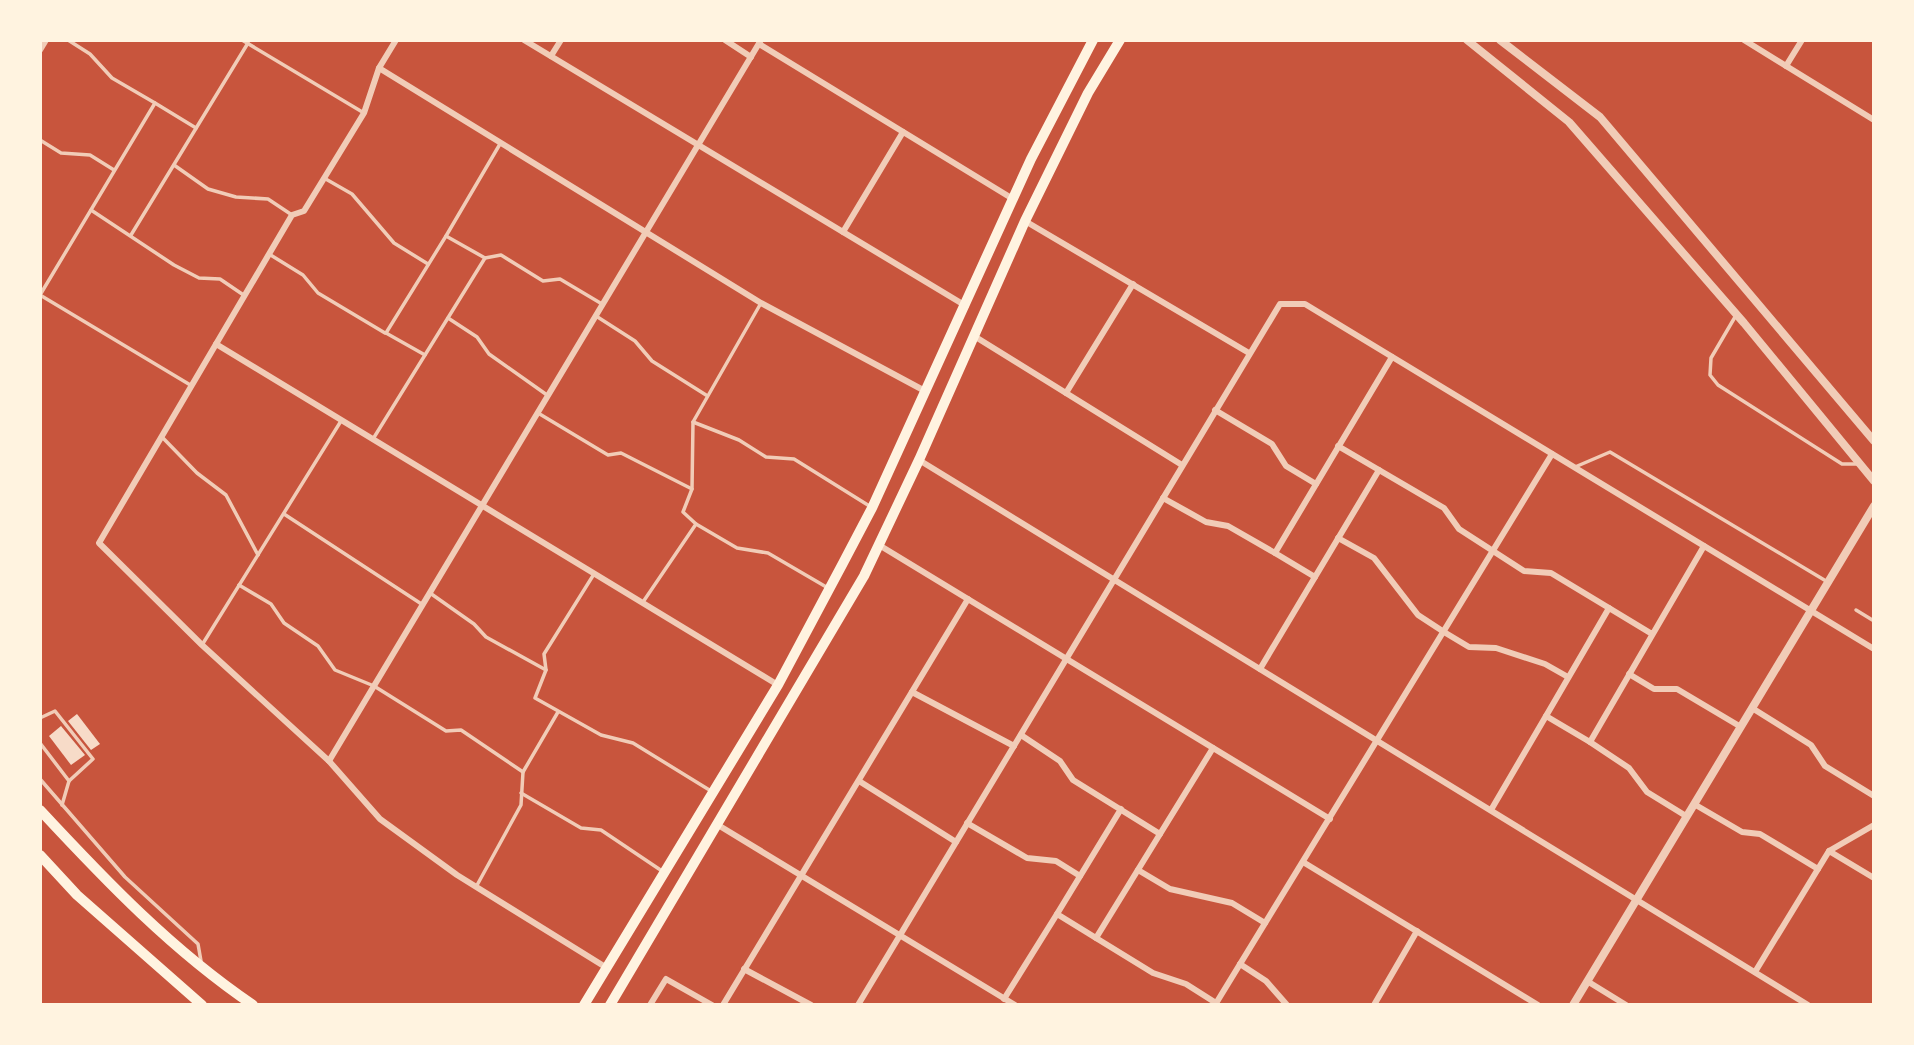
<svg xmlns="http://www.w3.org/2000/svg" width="1914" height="1045" viewBox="0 0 1914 1045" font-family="'Alegreya Sans',sans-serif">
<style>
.building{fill:#f7dbc8}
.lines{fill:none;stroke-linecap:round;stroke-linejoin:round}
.service{stroke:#f1ccb7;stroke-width:3.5}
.minor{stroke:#f1ccb7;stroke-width:6}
.tertiary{stroke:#f1ccb7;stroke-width:8}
.secondary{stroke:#fff3e0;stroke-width:10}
</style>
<rect width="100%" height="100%" fill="#c8553d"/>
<g class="building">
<polygon points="77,714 100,744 91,750 68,721"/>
<polygon points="61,726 85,755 71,765 49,736"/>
</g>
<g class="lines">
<g class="service">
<polyline points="68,40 90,54 112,78 155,103"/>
<polyline points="242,40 364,113"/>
<polyline points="40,140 61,153 90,155 114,170"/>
<polyline points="174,165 208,189 236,197 268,199 292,215"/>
<polyline points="324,178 352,194 394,243 428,264"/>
<polyline points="91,210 174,265 199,278 220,279 245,296"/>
<polyline points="131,235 248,43"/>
<polyline points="269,254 303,275 318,293 385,333"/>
<polyline points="485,258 501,255 543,281 560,279 602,304"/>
<polyline points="40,295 155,103 196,128"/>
<polyline points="40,295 192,386"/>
<polyline points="596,316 635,341 652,361 706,395"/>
<polyline points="1735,317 1711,358 1710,375 1718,385 1842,464 1858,464"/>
<polyline points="448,318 477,337 489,354 547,395"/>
<polyline points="425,355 386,333 446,236"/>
<polyline points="538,413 608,455 621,453 692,489"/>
<polyline points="693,422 739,440 766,457 794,459 871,507"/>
<polyline points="162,437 197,473 226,495 258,555"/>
<polyline points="373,439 485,258 446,236 500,144"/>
<polyline points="1575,467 1610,452 1826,581"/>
<polyline points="284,514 423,605"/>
<polyline points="696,524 737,548 768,553 828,588"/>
<polyline points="594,574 544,654 546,670 535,698 601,735 633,743 711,791"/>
<polyline points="239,585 271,604 284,623 318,646 335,670 374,686 446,731 461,730 523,772"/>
<polyline points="430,593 474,624 486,637 546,670"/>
<polyline points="643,602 696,524 683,512 692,489 693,422 761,303"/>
<polyline points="1856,610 1874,621"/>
<polyline points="202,645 341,421"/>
<polyline points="40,718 55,711 93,759 69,781 62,805"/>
<polyline points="40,743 69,781"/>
<polyline points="40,779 125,877 198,944 201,961"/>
<polyline points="521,793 581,828 601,830 662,871"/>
<polyline points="476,887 521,805 523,772 558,712"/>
</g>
<g class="minor">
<polyline points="396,40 379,68 364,113 304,211 292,215 99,543 202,645 329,761 380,819 457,875 607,968"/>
<polyline points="524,40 966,306"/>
<polyline points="725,40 751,57"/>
<polyline points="1744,40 1874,120"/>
<polyline points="759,44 1013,199"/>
<polyline points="40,50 46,40"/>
<polyline points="551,56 561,40"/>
<polyline points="1786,66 1802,40"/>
<polyline points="379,68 761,303 925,391"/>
<polyline points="1025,221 1249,353"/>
<polyline points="843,232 903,132"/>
<polyline points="974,336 1182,465"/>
<polyline points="216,344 778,685"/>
<polyline points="1066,393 1133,284"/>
<polyline points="1215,410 1272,444 1286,466 1316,484"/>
<polyline points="1338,446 1379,470 1315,577 1275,553 1392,357"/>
<polyline points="919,460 1808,1005"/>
<polyline points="1379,470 1444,508 1459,529 1524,571 1551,573 1609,608"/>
<polyline points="1163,498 1206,522 1228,526 1275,553"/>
<polyline points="1338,538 1374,558 1418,615 1444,632 1469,647 1496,648 1545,664 1568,677"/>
<polyline points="879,545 1330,819"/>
<polyline points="1652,634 1609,608 1546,716 1590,742 1704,546"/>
<polyline points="1260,669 1315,577"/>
<polyline points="1629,674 1654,689 1677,689 1741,727"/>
<polyline points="912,692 1014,746"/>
<polyline points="1752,708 1811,745 1825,766 1874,796"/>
<polyline points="1021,735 1060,761 1073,780 1160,834 1096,938 1057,914 1121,809"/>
<polyline points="1590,742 1629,768 1647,792 1686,816"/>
<polyline points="329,761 761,40"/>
<polyline points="859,781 956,842"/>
<polyline points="1694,804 1742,832 1760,834 1818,869"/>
<polyline points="1491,810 1546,716"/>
<polyline points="967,823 1027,858 1056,861 1080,876"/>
<polyline points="718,825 1015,1005"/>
<polyline points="1160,834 1213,748"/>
<polyline points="1829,851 1874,878"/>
<polyline points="1303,862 1538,1005"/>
<polyline points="1138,870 1170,889 1232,903 1265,923"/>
<polyline points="1096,938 1153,973 1186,984 1216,1003"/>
<polyline points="1240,964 1266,981 1287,1005"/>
<polyline points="744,969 811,1005"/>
<polyline points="1755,972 1829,851 1874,825"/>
<polyline points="1587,981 1626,1005"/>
<polyline points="1004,999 1057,914"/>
<polyline points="650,1005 666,979 712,1005"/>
<polyline points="723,1005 968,599"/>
<polyline points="858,1005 1280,304 1305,304 1874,649"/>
<polyline points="1215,1005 1552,454"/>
<polyline points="1374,1005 1417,931"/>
</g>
<g class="tertiary">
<polyline points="1467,40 1569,122 1744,323 1874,481"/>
<polyline points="1500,40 1600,117 1874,441"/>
<polyline points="1573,1005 1874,506"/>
</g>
<g class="secondary">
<path d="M 40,810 C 106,881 172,950 253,1005"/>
<polyline points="40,855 77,895 202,1005"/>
<polyline points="584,1005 778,685 842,565 872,508 1031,159 1093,40"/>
<polyline points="610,1005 864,576 919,460 1025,221 1088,93 1120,40"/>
</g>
</g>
<rect width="1914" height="1045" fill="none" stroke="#fff3e0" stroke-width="84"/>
</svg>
